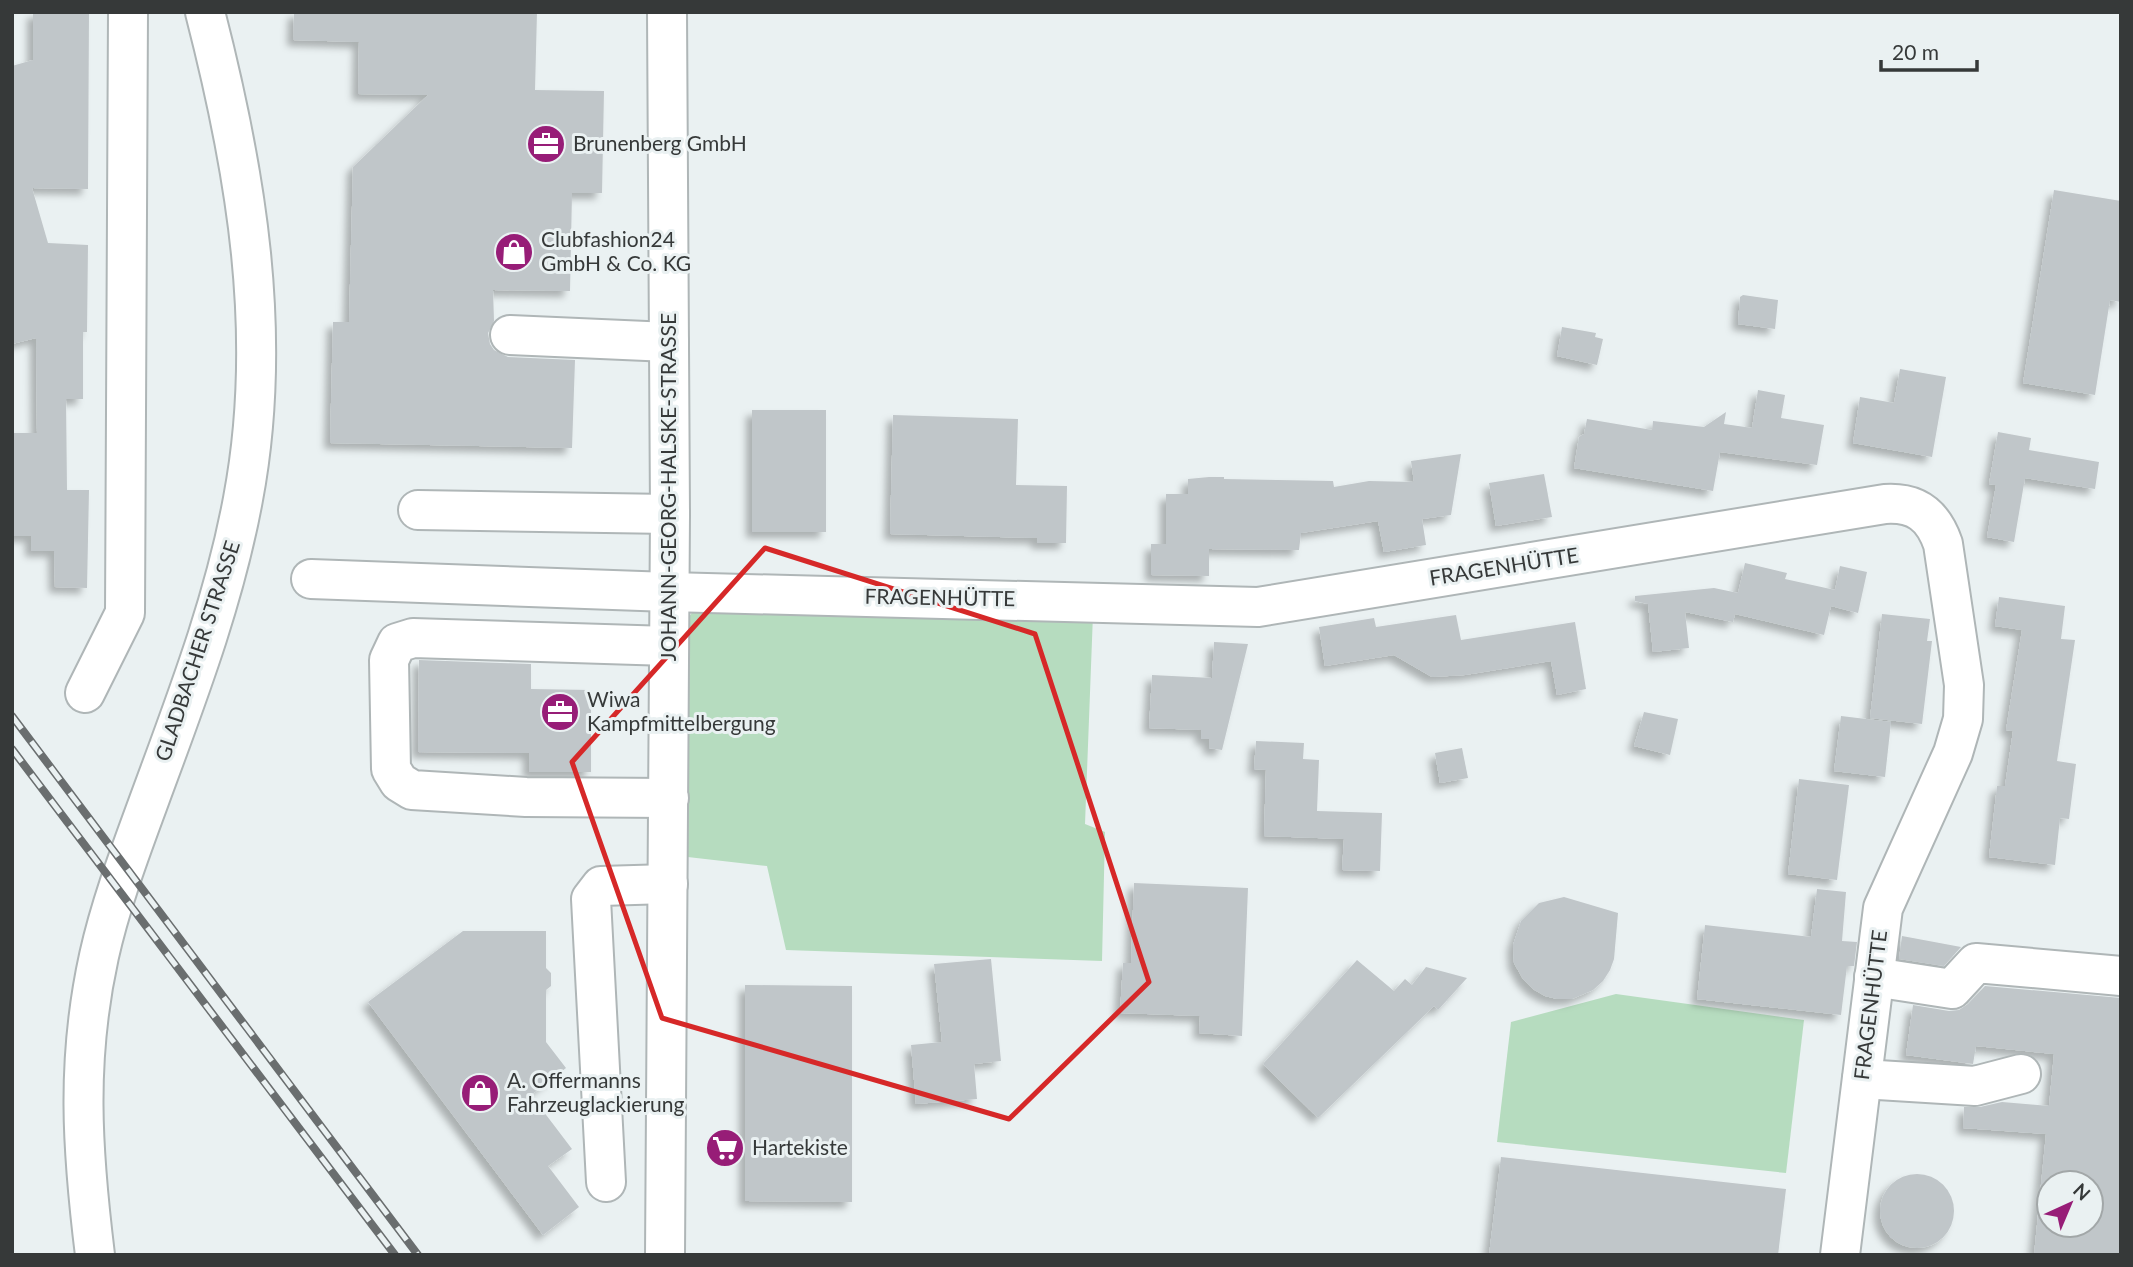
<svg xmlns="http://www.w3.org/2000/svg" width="2133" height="1267" viewBox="0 0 2133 1267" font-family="Lato,sans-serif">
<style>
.green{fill:#b6dcbf}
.building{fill:#c0c6c9;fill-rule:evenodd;filter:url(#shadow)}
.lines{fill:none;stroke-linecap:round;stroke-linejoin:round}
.minor-casing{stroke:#afb6b7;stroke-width:42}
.minor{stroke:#fff;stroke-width:38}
.rail-casing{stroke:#6a6e6f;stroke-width:8}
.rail{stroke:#eaf1f2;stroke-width:5;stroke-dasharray:16;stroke-linecap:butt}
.marked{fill:none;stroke:#d62828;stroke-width:5;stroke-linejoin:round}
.labels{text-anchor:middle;stroke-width:6;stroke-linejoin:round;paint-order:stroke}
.poi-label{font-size:21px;fill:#363939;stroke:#eaf1f2;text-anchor:start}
.street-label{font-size:21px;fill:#363939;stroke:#eaf1f2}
</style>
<defs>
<filter id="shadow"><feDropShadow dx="-6" dy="6" stdDeviation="3.5" flood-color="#0004"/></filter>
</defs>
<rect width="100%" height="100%" fill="#eaf1f2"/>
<g class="green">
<polygon points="699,602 1093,614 1085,824 1105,832 1102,961 786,950 767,866 679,856 681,629"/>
<polygon points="1616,994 1804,1020 1786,1173 1497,1142 1511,1022"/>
</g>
<g class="building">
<polygon points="33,12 89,12 88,189 32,188 48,243 88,245 87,332 83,332 83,399 66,399 67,490 89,490 87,588 55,587 54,551 31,551 31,536 12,536 12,433 37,433 36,338 12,344 12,66 33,60"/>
<polygon points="294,12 537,12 535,90 604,91 602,193 572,193 570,291 493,290 494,321 488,333 490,344 494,350 508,357 575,360 572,448 330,443 333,322 349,322 353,167 428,95 358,94 359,42 293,40"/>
<polygon points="2054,190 2121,201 2121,302 2110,300 2095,395 2023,383"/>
<polygon points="1743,295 1778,300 1775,329 1738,324 1740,297"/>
<polygon points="1562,327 1596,333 1595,337 1603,339 1597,365 1557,356"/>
<polygon points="1900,369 1946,377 1932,457 1853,443 1860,397 1894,403"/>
<polygon points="1758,390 1785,395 1781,418 1824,425 1817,465 1720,452 1713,491 1574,468 1579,437 1584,434 1587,419 1652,430 1653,421 1704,427 1726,412 1724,424 1752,428"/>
<rect x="752" y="410" width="74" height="122"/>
<polygon points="893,415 1018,419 1016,485 1067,486 1066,543 1037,543 1037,538 890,534"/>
<polygon points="1998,432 2031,438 2029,450 2099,462 2095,489 2025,478 2014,542 1987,537 1996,485 1989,484"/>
<polygon points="1461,454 1451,515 1422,519 1426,545 1384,552 1378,521 1301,533 1299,550 1209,549 1209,576 1151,575 1151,544 1166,544 1166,494 1188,494 1188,479 1209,477 1224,477 1224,479 1333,481 1334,487 1369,481 1414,482 1411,461"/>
<polygon points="1544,474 1552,517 1496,526 1489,483"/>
<polygon points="1745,563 1787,573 1785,579 1835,590 1840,566 1867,572 1858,613 1831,606 1824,635 1735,614 1733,622 1685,612 1689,648 1653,652 1648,604 1635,601 1635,596 1714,588 1738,593"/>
<polygon points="1999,597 2065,606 2061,639 2075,640 2057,761 2076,764 2069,819 2060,818 2055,865 1989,857 1997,786 2005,786 2013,731 2006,730 2022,630 1995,626"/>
<polygon points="1882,614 1930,619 1927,641 1932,641 1922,724 1870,718"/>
<polygon points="1456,615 1461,640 1575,622 1586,689 1557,695 1551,661 1465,675 1432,677 1394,655 1325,666 1319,627 1374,618 1376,627"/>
<polygon points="1214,642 1248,644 1222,750 1209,748 1209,739 1201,739 1201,730 1149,728 1152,675 1212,678"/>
<polygon points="419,660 531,664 531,689 591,690 591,772 529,772 529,753 418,752"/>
<polygon points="1644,712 1678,719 1670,755 1634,746"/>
<polygon points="1841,716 1891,722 1885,777 1834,771"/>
<polygon points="1256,741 1304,743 1303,759 1319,760 1317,811 1382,813 1380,871 1342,870 1344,839 1264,836 1266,770 1254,769"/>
<polygon points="1462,748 1468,778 1440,783 1435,753"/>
<polygon points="1799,779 1849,785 1837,880 1788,874"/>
<polygon points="1134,883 1248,888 1242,1036 1199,1033 1200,1016 1120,1013 1123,963 1131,963"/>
<polygon points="1817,889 1846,892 1842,941 1857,942 1854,966 1847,966 1841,1015 1697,999 1705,925 1811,937"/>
<polygon points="1564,897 1618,913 1614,959 1610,970 1603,981 1593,990 1572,999 1557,999 1545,996 1533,989 1523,979 1514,963 1513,945 1521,921 1539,903"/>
<polygon points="463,931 546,931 546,968 551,973 551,986 546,990 546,1042 566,1068 531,1095 572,1149 548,1166 579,1207 543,1235 368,1002"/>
<polygon points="1902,936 1961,947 1944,966 1899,959"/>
<polygon points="991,959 1001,1061 974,1064 977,1099 916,1104 911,1045 942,1042 934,964"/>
<polygon points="1357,960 1394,991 1405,979 1412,985 1426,967 1467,978 1438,1010 1434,1006 1318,1118 1263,1064"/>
<polygon points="745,985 852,986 852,1202 745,1201"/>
<path d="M 1985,986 L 2121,998 L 2120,1255 L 2034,1255 L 2046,1134 L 1963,1128 L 1964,1107 L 1980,1107 L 2002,1102 L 2049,1106 L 2054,1054 L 1976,1046 L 1973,1064 L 1906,1055 L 1913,1005 L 1949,1011 L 1959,1010 L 1968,1004 ZM 2049,1183 L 2091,1183 L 2091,1225 L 2049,1225 Z"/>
<polygon points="1501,1157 1786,1189 1778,1255 1489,1255"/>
<circle cx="1917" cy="1211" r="37"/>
</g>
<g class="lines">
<defs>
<g id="minor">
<polyline points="510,335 669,342"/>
<polyline points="418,510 670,514"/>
<path d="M 311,579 L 669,592 L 1258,607 L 1885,504 C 1916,502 1933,515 1943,544 L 1964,685 L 1963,719 L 1953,753 L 1883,908 L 1840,1255"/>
<polyline points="85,693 125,613 128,12"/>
<polyline points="669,798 526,797 412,790 399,782 391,769 389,660 397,643 413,638 669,646"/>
<polyline points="1874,977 1952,989 1976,963 2121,976"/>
<polyline points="1862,1079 1975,1086 2021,1074"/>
<polyline points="606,1182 591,899 601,886 668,884"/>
<path d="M 95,1255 C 82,1150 76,1060 99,956 C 111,902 131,850 150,798 C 186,700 224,602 243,499 C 274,335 246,171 205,12"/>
<polyline points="665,1255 670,514 667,12"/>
</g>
</defs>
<use href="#minor" class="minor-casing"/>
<use href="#minor" class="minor"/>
<defs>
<g id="rail">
<polyline points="12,716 418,1255"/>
<polyline points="12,749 395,1255"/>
</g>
</defs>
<use href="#rail" class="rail-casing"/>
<use href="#rail" class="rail"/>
</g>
<path class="marked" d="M 765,548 L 1035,634 L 1149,982 L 1009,1119 L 662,1018 L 572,762 Z"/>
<defs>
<symbol id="office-disc" viewBox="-11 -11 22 22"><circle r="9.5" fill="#971d77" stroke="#eaf1f2"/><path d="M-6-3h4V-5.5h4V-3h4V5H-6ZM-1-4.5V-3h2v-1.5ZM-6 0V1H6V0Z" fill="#fff"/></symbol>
<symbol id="shop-disc" viewBox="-11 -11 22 22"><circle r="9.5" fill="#971d77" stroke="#eaf1f2"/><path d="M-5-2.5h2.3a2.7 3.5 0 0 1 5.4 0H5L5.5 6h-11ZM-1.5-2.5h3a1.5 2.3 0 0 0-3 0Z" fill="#fff"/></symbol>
<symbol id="supermarket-disc" viewBox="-11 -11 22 22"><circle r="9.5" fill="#971d77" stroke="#eaf1f2"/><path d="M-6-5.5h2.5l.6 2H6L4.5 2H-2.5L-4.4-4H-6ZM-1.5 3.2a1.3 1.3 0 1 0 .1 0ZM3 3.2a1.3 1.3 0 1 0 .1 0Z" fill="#fff"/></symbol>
</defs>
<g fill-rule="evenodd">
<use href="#office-disc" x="524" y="122" width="44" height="44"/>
<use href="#shop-disc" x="492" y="230" width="44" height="44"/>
<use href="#office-disc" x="538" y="690" width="44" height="44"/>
<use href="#shop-disc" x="458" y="1071" width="44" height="44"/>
<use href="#supermarket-disc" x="703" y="1126" width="44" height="44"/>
</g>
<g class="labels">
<g class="poi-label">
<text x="573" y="151">Brunenberg GmbH</text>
<text x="541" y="247">Clubfashion24<tspan x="541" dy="24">GmbH &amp; Co. KG</tspan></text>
<text x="587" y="707">Wiwa<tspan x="587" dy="24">Kampfmittelbergung</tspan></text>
<text x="507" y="1088">A. Offermanns<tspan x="507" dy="24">Fahrzeuglackierung</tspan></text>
<text x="752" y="1155">Hartekiste</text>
</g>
<g class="street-label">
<text transform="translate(669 487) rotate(-90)" y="7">JOHANN-GEORG-HALSKE-STRASSE</text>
<text transform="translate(1504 567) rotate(-9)" y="7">FRAGENHÜTTE</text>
<text transform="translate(940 598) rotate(1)" y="7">FRAGENHÜTTE</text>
<text transform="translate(198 651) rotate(-72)" y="7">GLADBACHER STRASSE</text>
<text transform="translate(1871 1005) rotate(-83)" y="7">FRAGENHÜTTE</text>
</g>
</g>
<rect width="2133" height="1267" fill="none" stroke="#363939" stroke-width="28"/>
<g transform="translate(2070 1204) rotate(44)"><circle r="33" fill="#eaf1f2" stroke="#a2a7a8" stroke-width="2"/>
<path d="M0-5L12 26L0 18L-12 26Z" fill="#971d77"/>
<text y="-10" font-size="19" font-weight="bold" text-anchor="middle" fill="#363939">N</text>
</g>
<path d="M1881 60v10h96v-10" fill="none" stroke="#363939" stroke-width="3.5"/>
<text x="1892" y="60" font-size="21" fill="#363939" stroke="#eaf1f2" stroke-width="5" paint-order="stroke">20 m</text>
</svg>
